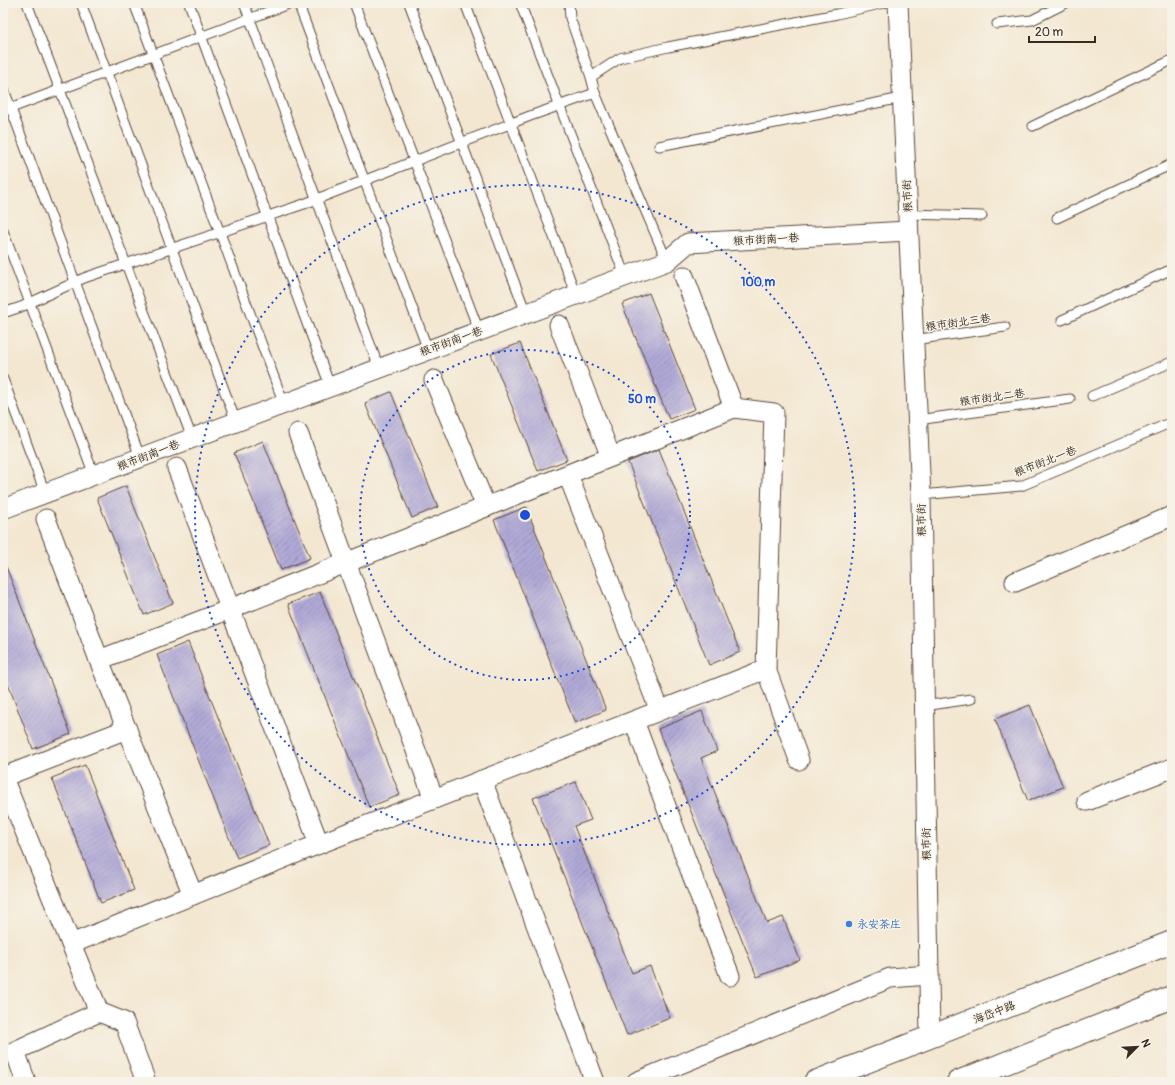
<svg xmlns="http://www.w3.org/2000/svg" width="1175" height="1085" viewBox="0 0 1175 1085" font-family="Pangolin,'LXGW WenKai TC',sans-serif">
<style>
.building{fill:url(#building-hatch)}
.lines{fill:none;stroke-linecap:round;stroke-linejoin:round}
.service-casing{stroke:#574639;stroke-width:11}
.minor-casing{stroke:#574639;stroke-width:21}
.primary-casing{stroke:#574639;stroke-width:24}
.service{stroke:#fff;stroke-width:9}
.minor{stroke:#fff;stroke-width:19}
.primary{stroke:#fff;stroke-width:22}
.ring{fill:none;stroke:#1d4ed8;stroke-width:2;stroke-dasharray:2 4}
.shop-dot{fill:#3f7fe0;stroke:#f7f3e8;stroke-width:1.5}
.labels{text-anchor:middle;stroke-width:3;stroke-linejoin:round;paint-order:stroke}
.street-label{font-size:11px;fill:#3b2a1e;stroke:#f7f3e8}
.shop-label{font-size:11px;fill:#366cbe;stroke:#f7f3e8;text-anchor:start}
.centre{fill:#1d4ed8;stroke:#f7f3e8;stroke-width:2}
.ring-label{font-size:12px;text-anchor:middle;font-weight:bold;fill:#1d4ed8;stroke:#f7f3e8;stroke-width:3;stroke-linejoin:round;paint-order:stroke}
</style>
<defs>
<pattern id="building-hatch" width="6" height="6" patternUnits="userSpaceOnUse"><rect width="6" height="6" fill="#b0a9d7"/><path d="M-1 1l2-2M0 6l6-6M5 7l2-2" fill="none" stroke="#908aae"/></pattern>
</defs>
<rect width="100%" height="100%" fill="#f7f3e8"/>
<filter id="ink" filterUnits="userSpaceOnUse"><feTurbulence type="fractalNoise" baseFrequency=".025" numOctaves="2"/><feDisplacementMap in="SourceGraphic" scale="8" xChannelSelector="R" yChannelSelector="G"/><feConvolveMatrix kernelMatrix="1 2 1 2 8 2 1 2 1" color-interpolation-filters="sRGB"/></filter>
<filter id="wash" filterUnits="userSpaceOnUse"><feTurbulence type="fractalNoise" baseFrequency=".012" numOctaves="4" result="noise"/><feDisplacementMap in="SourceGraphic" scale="16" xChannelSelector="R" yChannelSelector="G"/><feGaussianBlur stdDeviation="0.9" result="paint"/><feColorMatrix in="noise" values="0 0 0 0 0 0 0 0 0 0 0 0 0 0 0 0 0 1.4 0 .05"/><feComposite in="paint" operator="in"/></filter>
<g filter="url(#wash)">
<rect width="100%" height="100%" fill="#f3e7d1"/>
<g id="blocks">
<g class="building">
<polygon points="649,293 695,409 669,419 622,304"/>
<polygon points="520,343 567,460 538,471 491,354"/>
<polygon points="391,392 438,507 412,518 365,403"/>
<polygon points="263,441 310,558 281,570 234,453"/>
<polygon points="659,449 740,652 709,665 628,462"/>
<polygon points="126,486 173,603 144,615 97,498"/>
<polygon points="526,507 606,710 575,723 494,520"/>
<polygon points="3,559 71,734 33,749 3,671"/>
<polygon points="320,592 400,795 369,807 288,604"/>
<polygon points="188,642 269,845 237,858 157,655"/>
<polygon points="1030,705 1063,787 1028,801 995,719"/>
<polygon points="702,711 717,751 701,758 767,923 783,917 800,960 757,977 658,729"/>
<polygon points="85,765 134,890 101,903 52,778"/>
<polygon points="576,782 591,820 574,826 632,973 650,966 670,1018 627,1035 533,798"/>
</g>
</g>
</g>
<g filter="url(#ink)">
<use href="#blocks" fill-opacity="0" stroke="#574639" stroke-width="1"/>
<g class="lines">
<defs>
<g id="service">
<polyline points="27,3 192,438"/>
<polyline points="81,3 236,422"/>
<polyline points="134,3 284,404"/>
<polyline points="189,3 330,386"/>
<polyline points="244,3 379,368"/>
<polyline points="298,3 428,350"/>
<polyline points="354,3 479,331"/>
<polyline points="409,3 526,313"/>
<polyline points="465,3 576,295"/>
<polyline points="520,3 625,276"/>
<polyline points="569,3 570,18 591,77 595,93 667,261"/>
<polyline points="997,24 1032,20 1066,3"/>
<polyline points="591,77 620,58 668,47 837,14 884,3"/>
<polyline points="3,87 140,457"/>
<polyline points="3,111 291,3"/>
<polyline points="1033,126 1172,60"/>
<polyline points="659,146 902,98"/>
<polyline points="907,214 982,216"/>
<polyline points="1057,218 1172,164"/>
<polyline points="3,231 94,475"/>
<polyline points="3,313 21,307 84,278 304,204 530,116 595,93"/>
<polyline points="1062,320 1172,269"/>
<polyline points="913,340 1005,327"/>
<polyline points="3,379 45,493"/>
<polyline points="1092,396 1172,362"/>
<polyline points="917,420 1070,399"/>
<polyline points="921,495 1021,486 1172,422"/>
<polyline points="924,706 971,699"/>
</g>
<g id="minor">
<polyline points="898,3 921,495 930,1037"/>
<polyline points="684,276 734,408 774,413 766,669 799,760"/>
<polyline points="559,325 611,457"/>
<polyline points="434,380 486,507"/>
<polyline points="298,433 434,799"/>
<polyline points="177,468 319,844"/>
<polyline points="568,475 656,701"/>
<polyline points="3,509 667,261 688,243 908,231"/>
<polyline points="46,519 99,660 193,895"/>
<polyline points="1015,582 1172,516"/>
<polyline points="99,660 230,609 734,408"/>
<polyline points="634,721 730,976"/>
<polyline points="3,777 127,729"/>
<polyline points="3,778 99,1012 124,1022 146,1082"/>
<polyline points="482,780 595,1082"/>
<polyline points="1087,801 1172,768"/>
<polyline points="71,944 319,844 766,669"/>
<polyline points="26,1082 15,1051 99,1012"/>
<polyline points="636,1082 890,978 929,975"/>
</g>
<g id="primary">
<polyline points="815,1082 1172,942"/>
<polyline points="958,1082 1172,997"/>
</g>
</defs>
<use href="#service" class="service-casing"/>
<use href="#minor" class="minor-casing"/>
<use href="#primary" class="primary-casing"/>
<use href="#service" class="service"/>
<use href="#minor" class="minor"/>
<use href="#primary" class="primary"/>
</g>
</g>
<g class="ring">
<circle cx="525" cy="515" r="165"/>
<circle cx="525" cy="515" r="330"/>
</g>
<circle class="shop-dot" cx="849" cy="924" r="4"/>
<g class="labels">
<g class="street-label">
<text transform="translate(907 196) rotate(-93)" y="4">粮市街</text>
<text transform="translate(766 239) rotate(-3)" y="4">粮市街南一巷</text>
<text transform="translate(958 322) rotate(-8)" y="4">粮市街北三巷</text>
<text transform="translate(451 341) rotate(-20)" y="4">粮市街南一巷</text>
<text transform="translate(992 397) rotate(-8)" y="4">粮市街北二巷</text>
<text transform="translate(148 455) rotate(-21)" y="4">粮市街南一巷</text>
<text transform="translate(1045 461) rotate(-21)" y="4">粮市街北一巷</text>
<text transform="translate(921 520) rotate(-91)" y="4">粮市街</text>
<text transform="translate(926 844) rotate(-91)" y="4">粮市街</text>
<text transform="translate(994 1012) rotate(-21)" y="4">海岱中路</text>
</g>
<g class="shop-label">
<text x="857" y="928">永安茶庄</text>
</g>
</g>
<circle cx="525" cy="515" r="6" class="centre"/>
<g class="ring-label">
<text x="758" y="286">100 m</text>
<text x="642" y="403">50 m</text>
</g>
<rect width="1175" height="1085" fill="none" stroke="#f7f3e8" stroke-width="16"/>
<g transform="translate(1137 1047) rotate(66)" stroke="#f7f3e8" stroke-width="3" paint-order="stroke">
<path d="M0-3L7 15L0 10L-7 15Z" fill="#3b2a1e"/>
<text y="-6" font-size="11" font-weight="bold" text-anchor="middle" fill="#3b2a1e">N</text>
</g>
<path d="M1029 36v6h66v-6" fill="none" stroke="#3b2a1e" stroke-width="2"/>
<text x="1035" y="36" font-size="12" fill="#3b2a1e" stroke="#f7f3e8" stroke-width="3" paint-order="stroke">20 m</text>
</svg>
